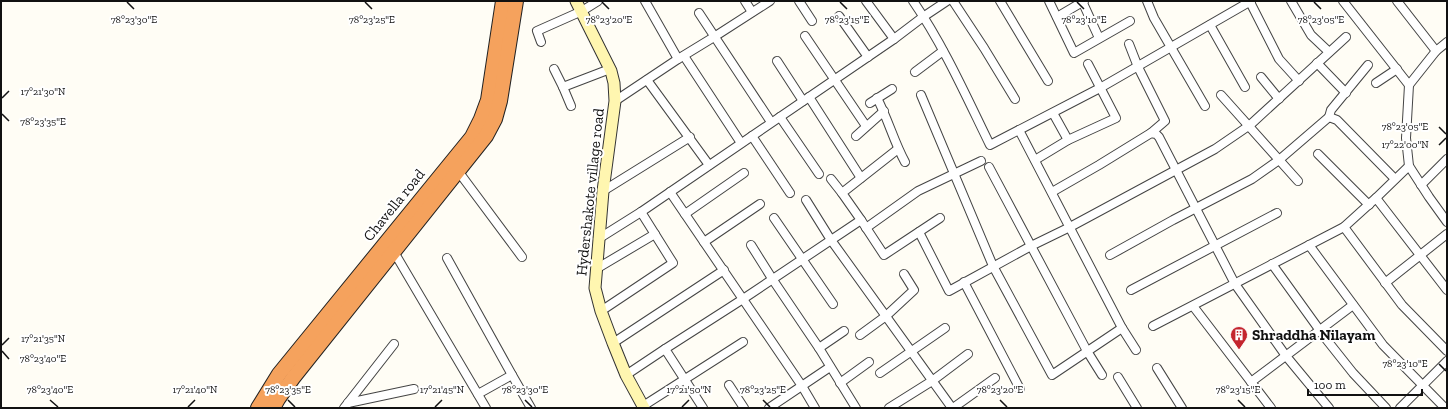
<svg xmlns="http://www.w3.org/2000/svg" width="1448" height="409" viewBox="0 0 1448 409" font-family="'Zilla Slab',serif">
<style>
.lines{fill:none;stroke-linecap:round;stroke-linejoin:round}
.street-casing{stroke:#444;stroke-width:10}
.secondary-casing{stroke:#333;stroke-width:13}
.highway-casing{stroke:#222;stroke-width:16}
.street{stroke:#fff;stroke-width:8}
.secondary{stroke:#fff6b0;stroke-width:11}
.highway{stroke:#f5a25d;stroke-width:14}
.ticks{fill:none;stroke:#111;stroke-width:1.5}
.labels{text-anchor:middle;stroke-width:4;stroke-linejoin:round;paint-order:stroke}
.street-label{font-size:15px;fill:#111;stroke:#fff}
.poi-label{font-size:15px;font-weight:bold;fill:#111;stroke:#fff;text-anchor:start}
.ticks-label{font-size:10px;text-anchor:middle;fill:#111;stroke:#fff;stroke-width:4;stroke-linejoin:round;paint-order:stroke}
</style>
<rect width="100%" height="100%" fill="#fffdf5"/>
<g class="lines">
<defs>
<g id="street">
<polyline points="645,1 678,59"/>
<polyline points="745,1 752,12"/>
<polyline points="799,1 812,21"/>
<polyline points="866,1 894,39"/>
<path d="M 913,1 C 944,46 966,96 990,145 L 1100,88 L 1251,1"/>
<polyline points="953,1 984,48 1015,99"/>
<polyline points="1000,1 1048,81"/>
<polyline points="1049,1 1074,53 1130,21"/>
<polyline points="1082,1 1099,38"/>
<polyline points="1147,1 1154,18 1205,106"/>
<polyline points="1291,1 1311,35 1329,52"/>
<polyline points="1343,1 1409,85"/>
<polyline points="1397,1 1436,51"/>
<polyline points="1250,2 1279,59 1299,81"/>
<polyline points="699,13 771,122"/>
<polyline points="839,16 868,57"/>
<polyline points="1057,17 1084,1"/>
<polyline points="1210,25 1245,87"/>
<polyline points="805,36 866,126"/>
<polyline points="541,42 537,31 582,11 598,1"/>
<polyline points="1447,42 1436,51 1409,85 1406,138 1409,166 1429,197 1447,222"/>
<polyline points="1129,44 1138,67 1165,121 1151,133"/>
<polyline points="684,56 741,143"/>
<polyline points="777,61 803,101"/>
<polyline points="1317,63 1346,93"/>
<polyline points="554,69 563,87"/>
<polyline points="915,72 943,51"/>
<polyline points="1261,77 1279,99"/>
<polyline points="647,80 709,165"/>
<polyline points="1376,83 1397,69"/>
<polyline points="921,95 993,266 1052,375 1122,328"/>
<polyline points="1221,95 1298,181"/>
<polyline points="809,97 861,178"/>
<path d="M 877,98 C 888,119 894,142 905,162"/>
<polyline points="615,101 678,59 714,37 770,1"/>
<polyline points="870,103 892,89"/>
<polyline points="571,106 563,87 610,69"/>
<polyline points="1053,113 1068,140"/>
<polyline points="780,117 819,174"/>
<polyline points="1329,117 1331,110 1368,65"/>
<polyline points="1019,130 1122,328 1136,350"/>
<polyline points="752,136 790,193"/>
<polyline points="856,136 884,111"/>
<polyline points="898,149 842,193 861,220 884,255 940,218"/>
<polyline points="1318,154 1369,205"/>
<polyline points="1035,160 1068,140 1116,118 1088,64"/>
<polyline points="989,167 1087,351 1102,375"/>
<polyline points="458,171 522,257"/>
<polyline points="831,179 842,193"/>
<polyline points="1421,185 1447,159"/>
<polyline points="603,191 690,137"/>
<polyline points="670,192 802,386 815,408"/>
<polyline points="1052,192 1099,165 1151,133 1156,134 1159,137 1235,284 1286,356 1329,408"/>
<polyline points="1376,198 1409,166"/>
<polyline points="806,200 831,240 952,408"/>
<polyline points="685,214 744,173"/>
<polyline points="774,218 833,304"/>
<polyline points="1344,227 1402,305 1447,351"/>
<polyline points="866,228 918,191 981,161"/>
<polyline points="919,232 949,291 1031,246 1070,227 1215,149 1250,125 1346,37"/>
<polyline points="598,239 641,212 894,39 923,17 947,1"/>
<polyline points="704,242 760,204"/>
<polyline points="751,245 773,280 819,348 856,408"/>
<polyline points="1309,245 1383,345 1443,406"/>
<polyline points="391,250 394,252 486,408"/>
<polyline points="1110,255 1173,220 1252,179 1279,160 1329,117 1337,120 1395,179"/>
<polyline points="447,258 512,375"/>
<polyline points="1272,264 1326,339 1353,373 1386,408"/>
<polyline points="596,269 655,234"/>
<polyline points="964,282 1020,389"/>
<polyline points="1385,283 1447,234"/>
<polyline points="1131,290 1277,213"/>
<polyline points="1193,306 1271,408"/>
<polyline points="601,311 673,263 641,212"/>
<polyline points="1153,326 1344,227 1376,198 1447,290"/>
<polyline points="860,335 886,316 914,290 904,274"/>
<polyline points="613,343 724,270"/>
<polyline points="819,348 844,331"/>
<polyline points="1157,368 1182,408"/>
<polyline points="880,373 945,328"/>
<polyline points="626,375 665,349"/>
<polyline points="1118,377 1137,408"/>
<polyline points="1251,382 1353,305"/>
<polyline points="840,383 869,362"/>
<polyline points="729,385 744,408"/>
<polyline points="478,394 512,375 531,408"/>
<polyline points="348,403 414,389"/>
<polyline points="643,406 743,342"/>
<polyline points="344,408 394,344"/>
<polyline points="703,408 665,349 743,299 861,220"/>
<polyline points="769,408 830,367"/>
<polyline points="889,408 932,381 968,354"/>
<polyline points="953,408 995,378"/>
<polyline points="1400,408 1447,361"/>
</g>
<polyline id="secondary" points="576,1 611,71 614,83 615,101 603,191 595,288 601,311 613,343 626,375 644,408"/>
<g id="highway">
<polyline points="258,408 279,374 472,137 481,119 488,100 503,1"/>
<polyline points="273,408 278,399 293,378 486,136 495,119 500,101 516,1"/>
</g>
</defs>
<use href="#street" class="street-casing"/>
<use href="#secondary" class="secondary-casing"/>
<use href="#highway" class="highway-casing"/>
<use href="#street" class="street"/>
<use href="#secondary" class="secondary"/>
<use href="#highway" class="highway"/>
</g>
<path class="ticks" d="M 127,2 L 134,9M 365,2 L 372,9M 602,2 L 609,9M 840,2 L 847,9M 1077,2 L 1084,9M 1314,2 L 1321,9M 2,98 L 9,91M 2,114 L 9,121M 1439,127 L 1446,134M 1439,145 L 1446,138M 2,345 L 9,338M 2,351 L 9,359M 1439,364 L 1446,371M 50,400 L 58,407M 288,400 L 295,407M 525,400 L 532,407M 763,400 L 770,407M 1000,400 L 1007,407M 1238,400 L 1245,407M 188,407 L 195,400M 435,407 L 442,400M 682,407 L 689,400"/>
<defs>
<symbol id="building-pin" viewBox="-11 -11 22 30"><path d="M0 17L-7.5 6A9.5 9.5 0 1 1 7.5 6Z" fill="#c4262e" stroke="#fff"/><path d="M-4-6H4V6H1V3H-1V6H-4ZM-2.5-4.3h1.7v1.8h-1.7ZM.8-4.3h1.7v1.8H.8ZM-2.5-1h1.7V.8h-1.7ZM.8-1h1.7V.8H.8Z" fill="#fff"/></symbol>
</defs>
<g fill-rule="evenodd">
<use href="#building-pin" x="1229" y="325" width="20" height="27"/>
</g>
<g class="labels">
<g class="street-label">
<text transform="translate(590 192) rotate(-84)" y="5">Hydershakote village road</text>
<text transform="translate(394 205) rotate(-51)" y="5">Chavella road</text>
</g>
<g class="poi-label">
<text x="1252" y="340">Shraddha Nilayam</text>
</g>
</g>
<g class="ticks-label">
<text x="134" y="23">78°23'30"E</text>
<text x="372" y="23">78°23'25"E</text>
<text x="609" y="23">78°23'20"E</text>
<text x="847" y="23">78°23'15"E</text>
<text x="1084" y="23">78°23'10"E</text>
<text x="1321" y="23">78°23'05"E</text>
<text x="43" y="95">17°21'30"N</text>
<text x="43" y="125">78°23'35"E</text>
<text x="1405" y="130">78°23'05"E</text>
<text x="1405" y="148">17°22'00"N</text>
<text x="43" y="342">17°21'35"N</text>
<text x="43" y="362">78°23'40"E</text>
<text x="1405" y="367">78°23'10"E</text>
<text x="50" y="393">78°23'40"E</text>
<text x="195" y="393">17°21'40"N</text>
<text x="288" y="393">78°23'35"E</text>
<text x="442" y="393">17°21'45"N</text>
<text x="525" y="393">78°23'30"E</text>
<text x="689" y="393">17°21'50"N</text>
<text x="763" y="393">78°23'25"E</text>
<text x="1000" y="393">78°23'20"E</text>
<text x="1238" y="393">78°23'15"E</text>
</g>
<rect width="1448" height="409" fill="none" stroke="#111111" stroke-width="4"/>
<path d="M1308 389v6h114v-6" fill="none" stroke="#111111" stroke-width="2"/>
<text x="1314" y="389" font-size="12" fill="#111111" stroke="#ffffff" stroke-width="3" paint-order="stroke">100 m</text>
</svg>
